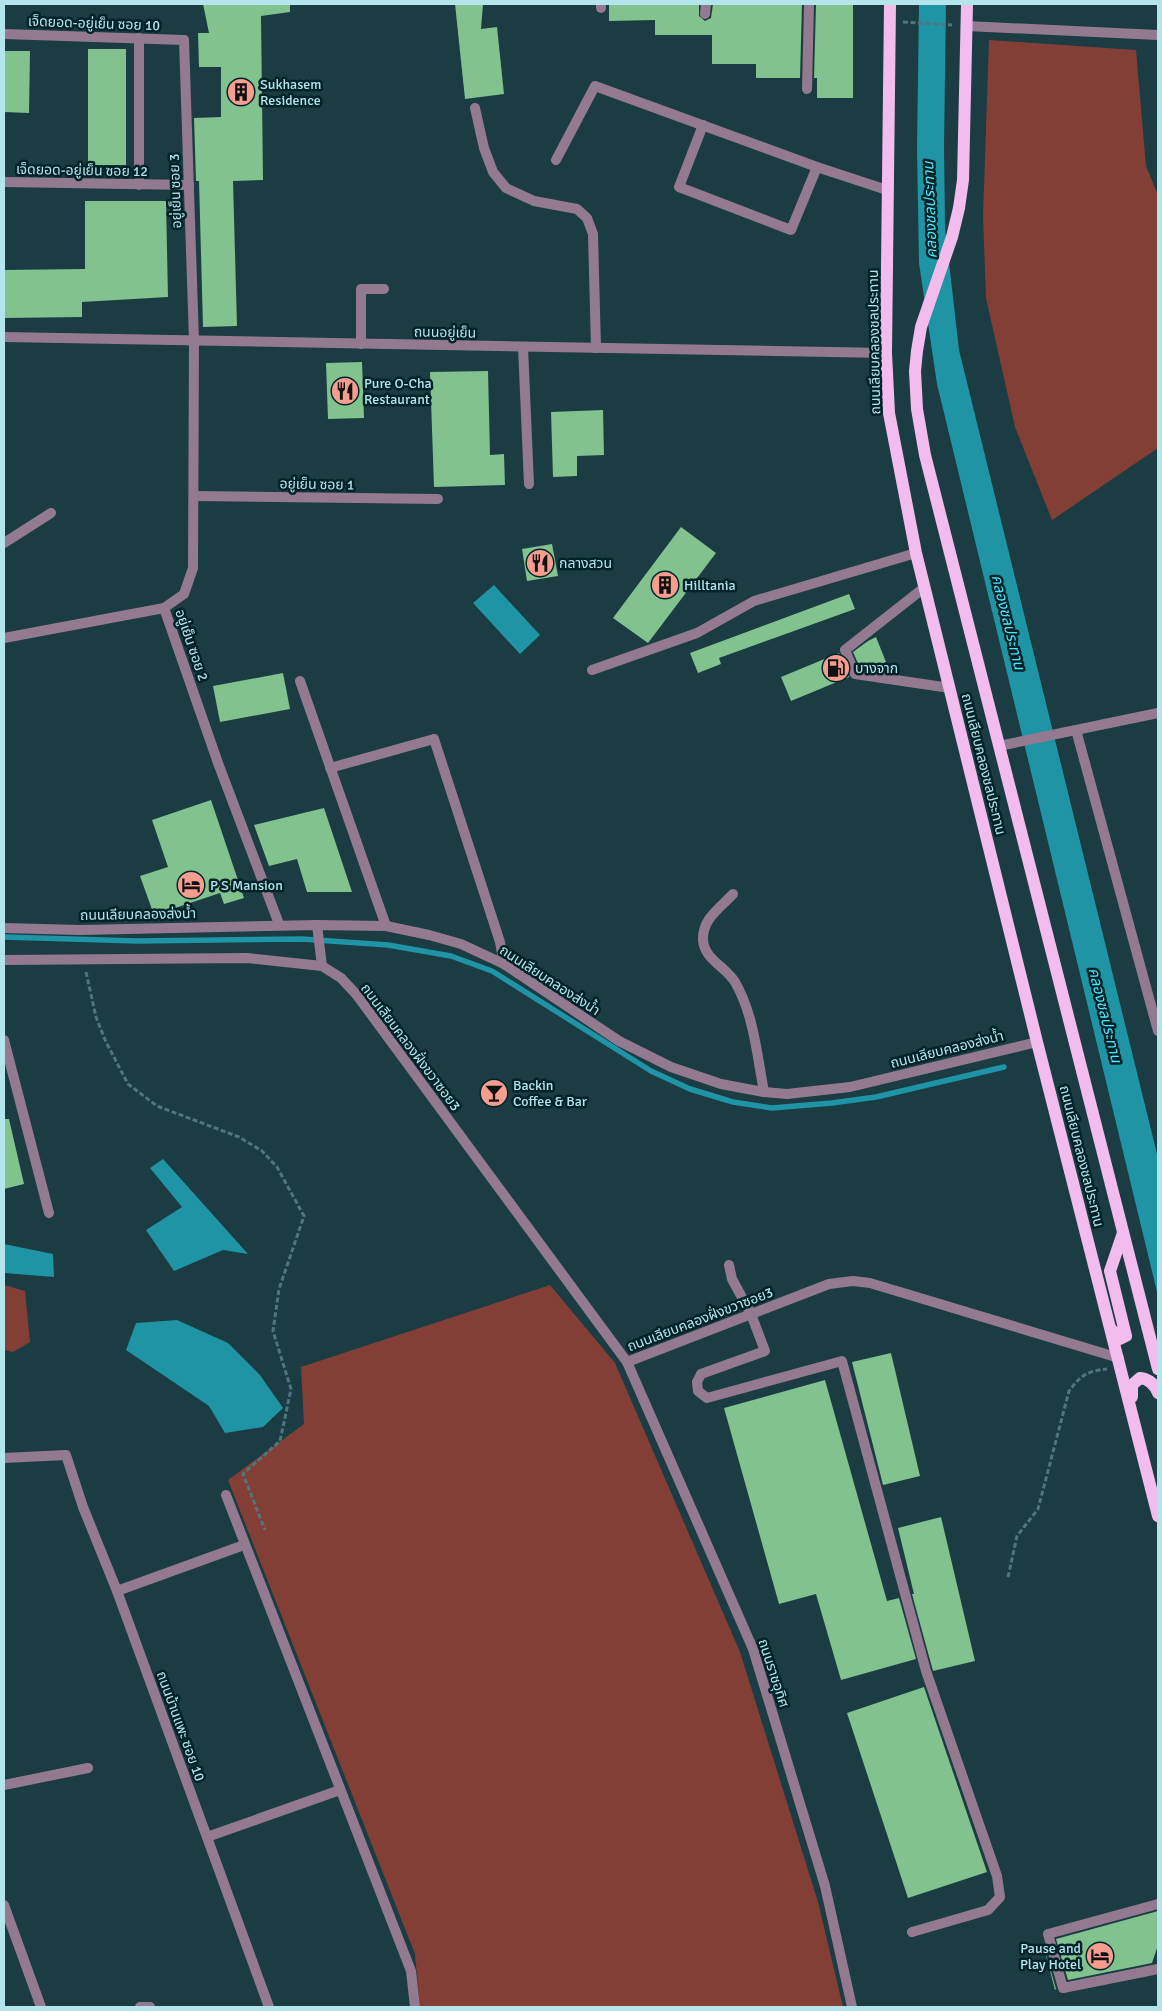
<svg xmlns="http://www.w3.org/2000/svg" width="1162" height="2011" viewBox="0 0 1162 2011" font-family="Signika,'Noto Sans Thai',sans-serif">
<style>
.green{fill:#833f35}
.water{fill:#1e94a5}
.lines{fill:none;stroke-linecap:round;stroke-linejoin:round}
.stream{stroke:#1e94a5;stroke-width:5.5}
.building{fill:#81c28e}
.path{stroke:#4f767d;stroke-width:3;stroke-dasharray:5 2.5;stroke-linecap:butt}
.service{stroke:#947a91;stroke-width:10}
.minor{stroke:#947a91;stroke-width:10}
.primary{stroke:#f2bded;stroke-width:12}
.labels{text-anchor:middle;stroke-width:5;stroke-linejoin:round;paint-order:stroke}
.street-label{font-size:14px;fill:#b4e5ed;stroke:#002328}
.poi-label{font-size:14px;fill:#b4e5ed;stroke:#002328;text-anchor:start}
.water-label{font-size:15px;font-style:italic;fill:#4ce6fe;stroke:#002328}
</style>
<rect width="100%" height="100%" fill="#1a3c42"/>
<g class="green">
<polygon points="989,40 1136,50 1146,166 1158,195 1158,448 1052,520 1015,427 986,298 983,216"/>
<polygon points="4,1285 25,1291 30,1342 13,1352 4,1350"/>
<polygon points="550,1285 615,1363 740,1652 818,1902 843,2007 420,2007 415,1954 228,1480 304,1424 301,1367"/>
</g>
<g class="water">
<polygon points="919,4 946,4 944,146 945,227 959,350 1158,1158 1158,1296 937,384 919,263 917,148"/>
<polygon points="494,585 540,635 520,654 473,603"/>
<polygon points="163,1159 248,1254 223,1250 174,1271 146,1230 182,1207 150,1168"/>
<polygon points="4,1244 53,1254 54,1277 4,1273"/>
<polygon points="177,1320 228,1343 260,1375 283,1408 263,1427 225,1433 209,1406 126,1350 136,1323"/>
</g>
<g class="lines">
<polyline class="stream" points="4,937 137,941 302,939 388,945 451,956 492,971 651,1071 690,1089 733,1102 772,1108 832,1103 876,1097 1004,1067"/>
</g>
<g class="building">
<polygon points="203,4 290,4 290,12 261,16 263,180 233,181 237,326 203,327 199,181 196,181 194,118 221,117 221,67 199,67 198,33 209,33"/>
<polygon points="455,4 483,4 481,29 497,27 504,94 465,99"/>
<polygon points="609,4 699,4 699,16 705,21 711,18 713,4 802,4 800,78 756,78 756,64 712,64 712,35 655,35 655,20 609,21"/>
<polygon points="816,4 853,4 853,98 817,98 817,78 814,78"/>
<rect x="88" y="49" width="38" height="116"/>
<polygon points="4,51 30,51 29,113 4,112"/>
<polygon points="85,201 166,201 168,297 82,302 82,317 4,318 4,270 85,269"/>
<polygon points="362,362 364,418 328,419 326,363"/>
<polygon points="488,371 490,455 504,454 505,485 434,487 430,372"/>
<polygon points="603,410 604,455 577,456 577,476 553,477 551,412"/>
<polygon points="681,527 716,553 648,643 613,618"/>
<polygon points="552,544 558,576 527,581 522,549"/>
<polygon points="849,594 855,609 719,658 721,664 698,673 690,653"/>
<polygon points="876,637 886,662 868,669 860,668 853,652 868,641"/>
<polygon points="839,653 849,677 791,701 781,677"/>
<polygon points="283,673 290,709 220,722 213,686"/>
<polygon points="211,800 244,898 224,904 220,893 154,915 140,876 168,867 152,820"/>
<polygon points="324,808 352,892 307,892 297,859 269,866 254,825"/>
<polygon points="4,1119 9,1119 24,1184 4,1189"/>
<polygon points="891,1353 920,1476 883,1485 852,1362"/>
<polygon points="825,1380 887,1601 899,1598 916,1659 841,1680 816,1594 779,1604 724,1408"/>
<polygon points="941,1517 975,1661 933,1671 912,1594 914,1594 898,1528"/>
<polygon points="924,1687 987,1872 908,1898 847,1713"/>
<polygon points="1158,1911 1158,1945 1152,1963 1068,1980 1056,1939"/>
<polygon points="1042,1940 1056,1989 1055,1990"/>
</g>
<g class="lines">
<g class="path">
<polyline points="903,22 952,25"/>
<polyline points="86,972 96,1017 106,1042 128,1084 157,1106 239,1137 262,1151 277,1167 304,1216 279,1289 273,1331 291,1389 280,1441 243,1474 265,1530"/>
<path d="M 1008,1577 L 1017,1536 L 1038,1509 L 1069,1391 C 1081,1375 1087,1371 1107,1369"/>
</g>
<g class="service">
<polyline points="361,344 361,289 384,289"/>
<polyline points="925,587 845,650 855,674 950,688"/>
<polyline points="592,670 697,633 754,601 916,553"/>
<polyline points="1076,730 1158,1031"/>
<polyline points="330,768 434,739"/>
<polyline points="729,1265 732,1279 751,1314 765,1351 701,1374 697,1382 698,1391 707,1398 842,1361 926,1671 997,1876 1000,1897 988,1910 912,1932"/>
<polyline points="1158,1904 1048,1934 1063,1988 1158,1969"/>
<polyline points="140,2007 150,2007"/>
</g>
<g class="minor">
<polyline points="601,8 601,4"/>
<polyline points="705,14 706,4"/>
<polyline points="967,26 1158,35"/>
<polyline points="4,34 184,40 194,341 193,568 184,594 164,608 4,638"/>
<polyline points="807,89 809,4"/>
<polyline points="475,108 484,148 493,172 506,188 534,201 577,209 587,218 593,234 596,348"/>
<polyline points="703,125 679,187 791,230 817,167"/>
<polyline points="556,160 595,86 817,167 887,190"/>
<polyline points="4,182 189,185"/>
<polyline points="139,185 139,38"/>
<polyline points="4,337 886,353"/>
<polyline points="523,347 529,484"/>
<polyline points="194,496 438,499"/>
<polyline points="4,543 51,513"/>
<polyline points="164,608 218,763 279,924"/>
<polyline points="300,681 386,926"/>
<polyline points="434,739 500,942 504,964"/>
<polyline points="999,746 1158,713"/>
<path d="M 733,894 C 720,908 702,919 703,940 C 704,959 726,967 735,982 C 754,1015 757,1055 764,1092"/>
<polyline points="317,925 322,966"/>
<polyline points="4,928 80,930 317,925 386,926 429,935 461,944 504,964 619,1041 671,1067 721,1084 764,1092 787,1094 850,1087 1037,1042"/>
<polyline points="4,960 247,958 322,966 341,978 356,994 627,1362 753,1649 825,1886 852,2007"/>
<polyline points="4,1040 49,1213"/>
<polyline points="627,1362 829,1284 853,1281 870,1283 1119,1358"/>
<polyline points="4,1458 66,1455 83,1507 117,1591 269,2007"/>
<polyline points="226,1495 411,1971 415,2007"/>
<polyline points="117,1591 244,1545"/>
<polyline points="4,1785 88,1768"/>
<polyline points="207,1837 340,1790"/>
<polyline points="4,1905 41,2007"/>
</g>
<g class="primary">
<polyline points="890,4 886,353 889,413 916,553 1037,1042 1158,1516"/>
<polyline points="967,4 963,180 959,208 952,237 921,327 917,351 915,371 917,409 925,455 1158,1369"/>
<polyline points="1112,1330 1120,1339 1126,1336 1110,1271 1123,1233"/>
<path d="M 1132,1397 L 1132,1385 L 1140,1378 C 1149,1379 1155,1385 1158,1393"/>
</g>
</g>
<defs>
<symbol id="building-disc" viewBox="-11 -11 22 22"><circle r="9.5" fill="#f59d8e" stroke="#002328"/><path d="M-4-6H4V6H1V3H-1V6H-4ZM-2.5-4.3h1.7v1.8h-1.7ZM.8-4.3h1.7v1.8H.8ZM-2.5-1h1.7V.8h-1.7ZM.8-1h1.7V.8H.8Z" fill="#111"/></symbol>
<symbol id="restaurant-disc" viewBox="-11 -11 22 22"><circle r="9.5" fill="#f59d8e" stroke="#002328"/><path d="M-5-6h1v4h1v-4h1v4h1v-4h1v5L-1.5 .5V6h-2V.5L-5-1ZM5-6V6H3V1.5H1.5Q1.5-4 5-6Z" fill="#111"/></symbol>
<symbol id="fuel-disc" viewBox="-11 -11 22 22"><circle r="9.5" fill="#f59d8e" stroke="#002328"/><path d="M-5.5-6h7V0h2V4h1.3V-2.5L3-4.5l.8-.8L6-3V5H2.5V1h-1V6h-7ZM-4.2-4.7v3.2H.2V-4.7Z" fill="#111"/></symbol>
<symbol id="hotel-disc" viewBox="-11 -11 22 22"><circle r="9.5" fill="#f59d8e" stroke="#002328"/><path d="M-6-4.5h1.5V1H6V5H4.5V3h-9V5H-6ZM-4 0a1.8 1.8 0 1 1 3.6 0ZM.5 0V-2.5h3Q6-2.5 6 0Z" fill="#111"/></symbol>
<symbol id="bar-disc" viewBox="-11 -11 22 22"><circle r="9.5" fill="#f59d8e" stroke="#002328"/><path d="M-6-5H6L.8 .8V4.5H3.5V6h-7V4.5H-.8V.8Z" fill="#111"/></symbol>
</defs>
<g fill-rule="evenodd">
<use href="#building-disc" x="225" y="76" width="32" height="32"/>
<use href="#restaurant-disc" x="329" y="375" width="32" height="32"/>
<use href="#restaurant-disc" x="524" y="547" width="32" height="32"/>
<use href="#building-disc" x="649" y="569" width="32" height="32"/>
<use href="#fuel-disc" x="820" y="652" width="32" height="32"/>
<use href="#hotel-disc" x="175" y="869" width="32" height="32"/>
<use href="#bar-disc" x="478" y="1077" width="32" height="32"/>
<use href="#hotel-disc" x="1084" y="1940" width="32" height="32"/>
</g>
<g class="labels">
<g class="street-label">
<text transform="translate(94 23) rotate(2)" y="5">เจ็ดยอด-อยู่เย็น ซอย 10</text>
<text transform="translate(82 170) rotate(1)" y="5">เจ็ดยอด-อยู่เย็น ซอย 12</text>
<text transform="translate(175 191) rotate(-92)" y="5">อยู่เย็น ซอย 3</text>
<text transform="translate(445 332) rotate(1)" y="5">ถนนอยู่เย็น</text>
<text transform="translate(874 342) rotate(-91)" y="5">ถนนเลียบคลองชลประทาน</text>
<text transform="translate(317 484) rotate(1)" y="5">อยู่เย็น ซอย 1</text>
<text transform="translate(192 645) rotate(71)" y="5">อยู่เย็น ซอย 2</text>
<text transform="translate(984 764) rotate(76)" y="5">ถนนเลียบคลองชลประทาน</text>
<text transform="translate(138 914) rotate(-1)" y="5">ถนนเลียบคลองส่งน้ำ</text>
<text transform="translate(550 980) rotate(33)" y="5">ถนนเลียบคลองส่งน้ำ</text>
<text transform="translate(411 1047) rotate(53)" y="5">ถนนเลียบคลองฝั่งขวาซอย3</text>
<text transform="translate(947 1049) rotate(-14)" y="5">ถนนเลียบคลองส่งน้ำ</text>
<text transform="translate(1082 1156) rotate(76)" y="5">ถนนเลียบคลองชลประทาน</text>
<text transform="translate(700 1319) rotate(-21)" y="5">ถนนเลียบคลองฝั่งขวาซอย3</text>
<text transform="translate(774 1673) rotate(72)" y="5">ถนนราชอุทิศ</text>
<text transform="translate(181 1726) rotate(70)" y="5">ถนนบ้านแพะ ซอย 10</text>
</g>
<g class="poi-label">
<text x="260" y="89">Sukhasem<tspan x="260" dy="16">Residence</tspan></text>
<text x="364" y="388">Pure O-Cha<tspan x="364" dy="16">Restaurant</tspan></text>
<text x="559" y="568">กลางสวน</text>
<text x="684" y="590">Hilltania</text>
<text x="855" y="673">บางจาก</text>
<text x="210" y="890">P S Mansion</text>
<text x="513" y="1090">Backin<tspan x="513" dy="16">Coffee &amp; Bar</tspan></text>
<text x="1081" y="1953" text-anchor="end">Pause and<tspan x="1081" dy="16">Play Hotel</tspan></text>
</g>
<g class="water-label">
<text transform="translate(930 210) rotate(-92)" y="5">คลองชลประทาน</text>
<text transform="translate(1008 622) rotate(76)" y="5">คลองชลประทาน</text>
<text transform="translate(1105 1015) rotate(76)" y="5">คลองชลประทาน</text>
</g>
</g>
<rect width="1162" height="2011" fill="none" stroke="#b4e5ed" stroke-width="10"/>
</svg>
